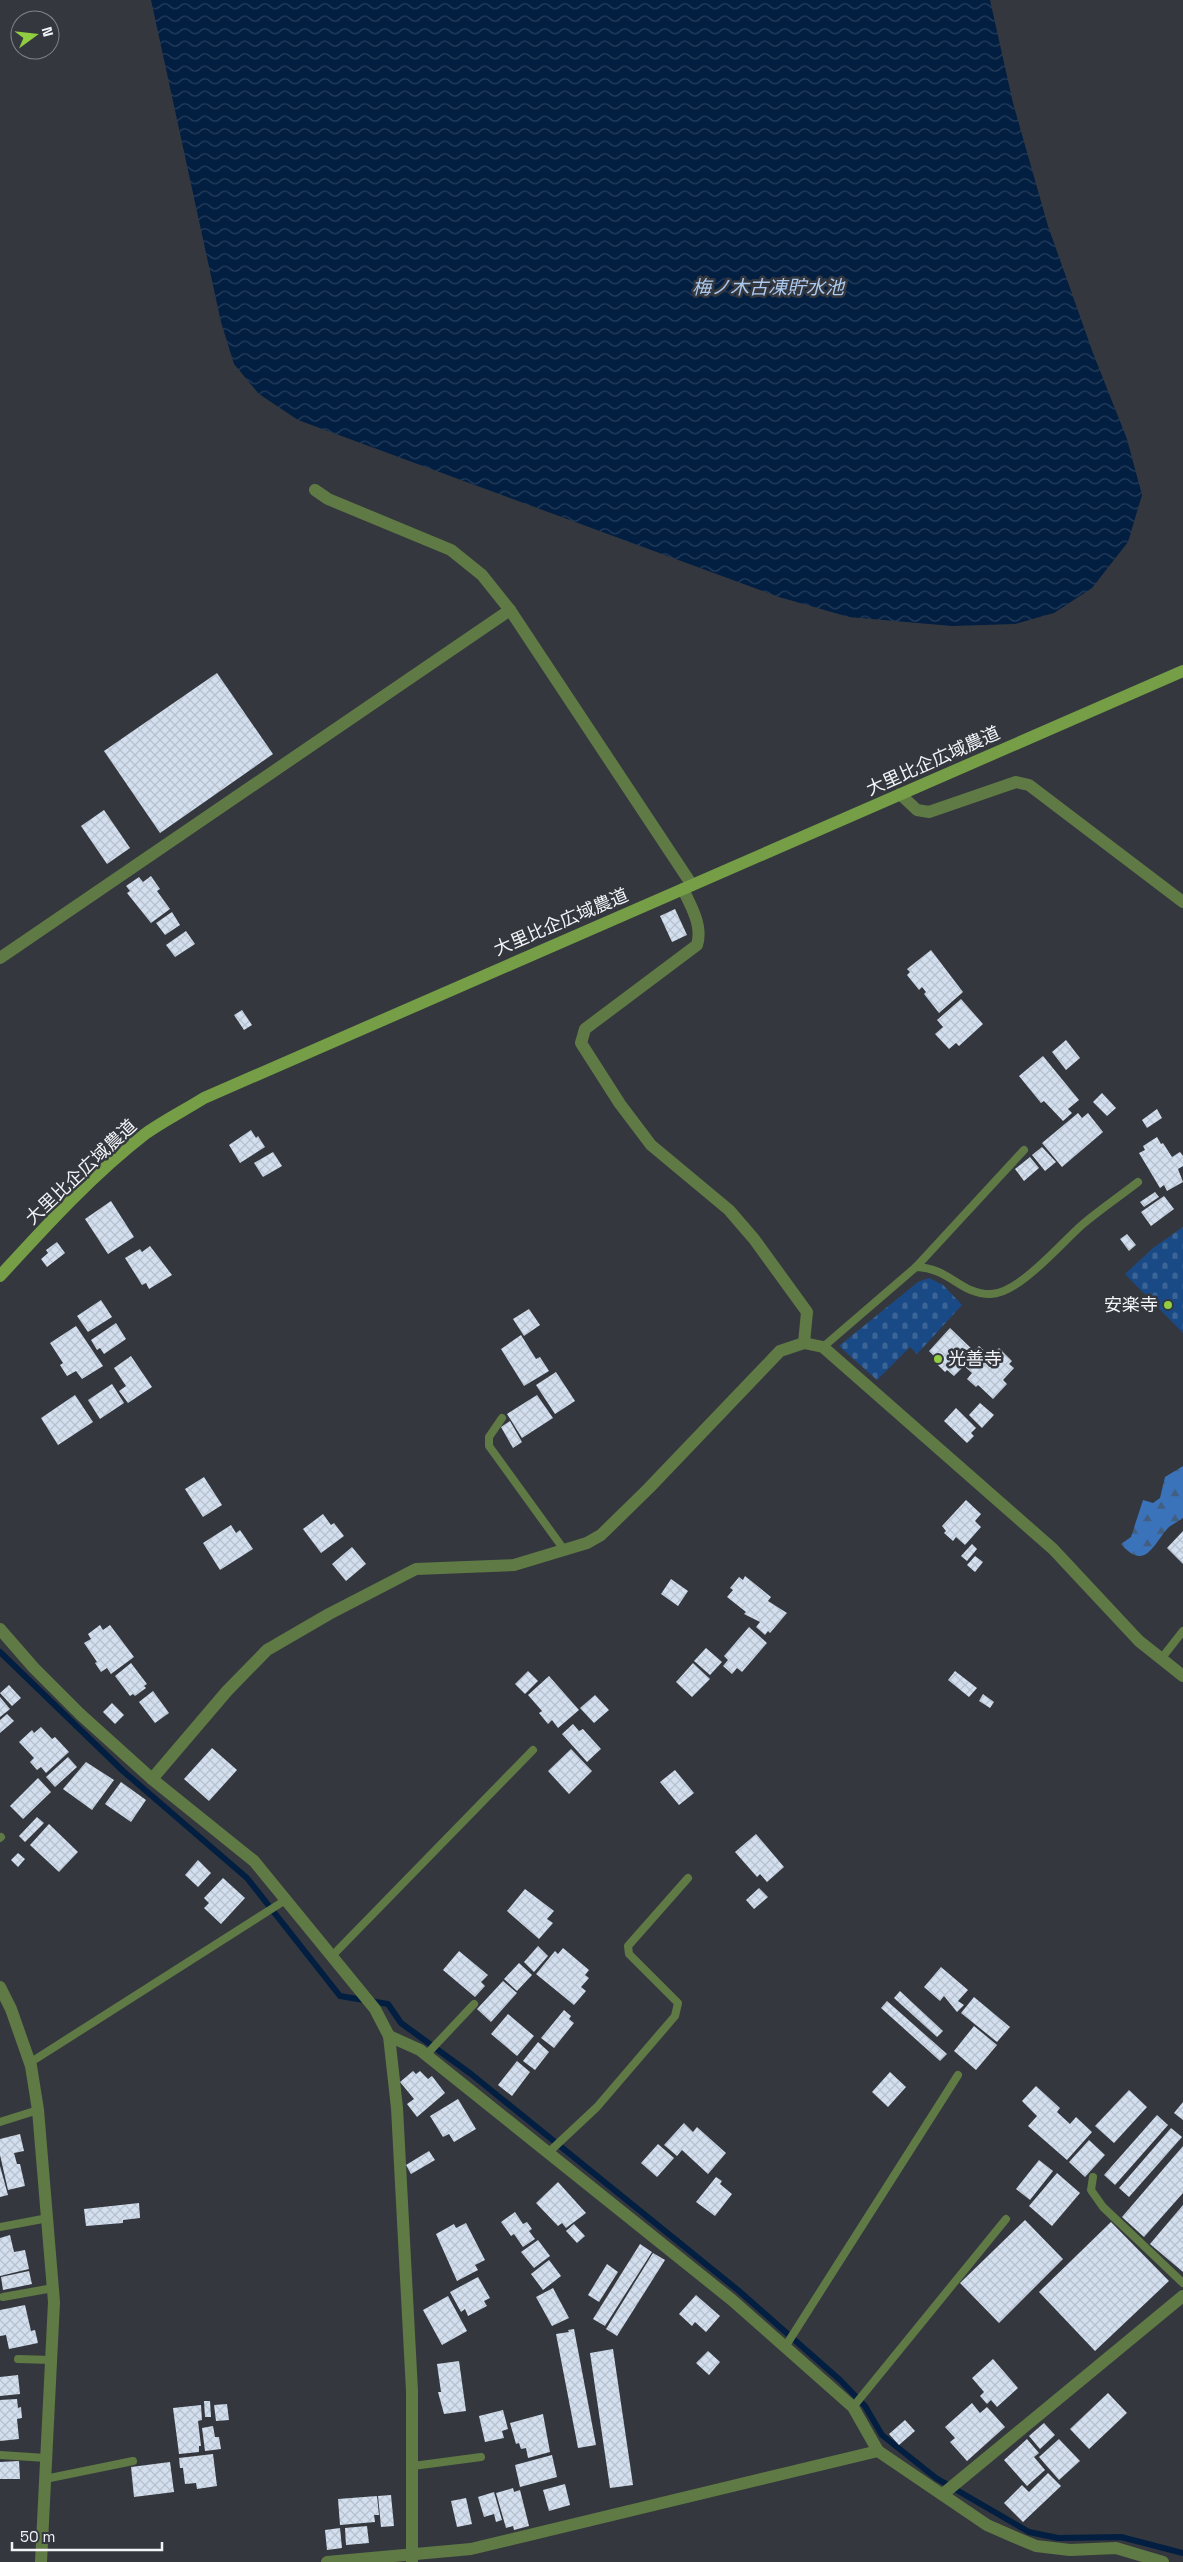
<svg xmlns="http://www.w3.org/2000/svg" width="1183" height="2562" viewBox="0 0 1183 2562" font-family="'Space Grotesk','Noto Sans JP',sans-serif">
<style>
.forest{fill:url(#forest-firs)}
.cemetery{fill:url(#cemetery-stones)}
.water{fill:url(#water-waves)}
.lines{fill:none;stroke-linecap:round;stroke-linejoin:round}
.stream{stroke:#021e41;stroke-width:6}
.building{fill:url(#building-cross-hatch)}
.lane{stroke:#607a45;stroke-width:8}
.street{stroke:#607a45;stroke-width:12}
.secondary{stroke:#759e46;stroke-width:12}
.poi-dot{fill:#90cd41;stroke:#34383e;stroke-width:2}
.labels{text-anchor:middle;stroke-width:5;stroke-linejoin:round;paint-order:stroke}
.street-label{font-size:18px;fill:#f2f4f8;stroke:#34383e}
.poi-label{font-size:18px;fill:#f2f4f8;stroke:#34383e;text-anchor:end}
.water-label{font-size:19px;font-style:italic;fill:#abc8ee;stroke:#34383e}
</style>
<defs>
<pattern id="forest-firs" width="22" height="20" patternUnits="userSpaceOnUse" patternTransform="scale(1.25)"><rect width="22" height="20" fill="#3b73ba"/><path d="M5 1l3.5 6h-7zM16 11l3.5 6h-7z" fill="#425e82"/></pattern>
<pattern id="cemetery-stones" width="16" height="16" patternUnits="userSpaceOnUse" patternTransform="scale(1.25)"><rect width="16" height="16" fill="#1a4a85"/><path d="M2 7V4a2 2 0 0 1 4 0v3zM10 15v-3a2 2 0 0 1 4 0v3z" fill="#3c6597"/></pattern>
<pattern id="water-waves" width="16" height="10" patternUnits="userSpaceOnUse" patternTransform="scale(1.25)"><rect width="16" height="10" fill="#021e41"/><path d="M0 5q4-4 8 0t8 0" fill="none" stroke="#273f5d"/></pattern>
<pattern id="building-cross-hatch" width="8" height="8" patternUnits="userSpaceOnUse" patternTransform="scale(1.25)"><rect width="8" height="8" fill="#d3dfef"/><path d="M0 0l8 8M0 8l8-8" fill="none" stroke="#b7c1ce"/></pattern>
</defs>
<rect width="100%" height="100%" fill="#34383e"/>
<path class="forest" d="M 1183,1466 L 1183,1518 C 1179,1521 1173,1524 1169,1527 C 1154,1542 1146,1573 1121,1544 L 1131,1537 L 1143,1500 L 1153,1503 L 1160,1498 L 1165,1477 Z"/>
<g class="cemetery">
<polygon points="1183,1227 1183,1333 1125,1274 1153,1248"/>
<polygon points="929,1278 943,1285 962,1305 917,1354 910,1347 877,1380 839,1346 918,1282"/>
</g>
<polygon class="water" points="151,0 990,0 1013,103 1048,226 1093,353 1127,439 1142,495 1128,542 1092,588 1054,613 1015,624 952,626 849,617 779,597 298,420 259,394 234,364 221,322"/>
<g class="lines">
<polyline class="stream" points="0,1652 123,1771 247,1878 340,1996 388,2004 401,2023 471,2074 739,2291 840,2380 865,2406 882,2435 936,2478 1029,2532 1058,2538 1121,2537 1183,2553"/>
</g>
<g class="building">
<polygon points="217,673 273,754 160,833 104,751"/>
<polygon points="104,810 130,848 107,864 81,826"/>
<polygon points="151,876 160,889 157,891 170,909 151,923 127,893 130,891 126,886 139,877 143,882"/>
<polygon points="675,909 687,935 672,942 660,916"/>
<polygon points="172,912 180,925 165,935 156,923"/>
<polygon points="186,931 195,944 175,957 166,945"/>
<polygon points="931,950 963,992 939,1013 924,994 926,992 922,987 919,990 907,975 910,972 907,969"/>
<polygon points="961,999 983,1024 959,1046 956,1043 949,1049 935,1034 943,1027 937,1020"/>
<polygon points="242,1010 252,1025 244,1030 234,1015"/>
<polygon points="1066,1040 1080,1058 1066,1070 1052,1052"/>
<polygon points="1043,1056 1079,1100 1068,1109 1072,1113 1063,1121 1044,1101 1041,1103 1019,1076"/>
<polygon points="1102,1093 1116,1108 1107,1116 1093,1102"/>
<polygon points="1157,1109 1162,1118 1147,1128 1142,1120"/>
<polygon points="1078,1113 1082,1118 1088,1113 1103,1132 1062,1167 1042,1143"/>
<polygon points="251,1130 256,1138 258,1136 265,1147 240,1163 229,1145"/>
<polygon points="1157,1137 1161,1144 1163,1143 1172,1157 1180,1152 1183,1156 1183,1166 1178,1169 1183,1182 1167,1191 1164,1185 1160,1188 1139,1153 1145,1150 1143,1146"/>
<polygon points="1042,1147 1056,1162 1045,1171 1032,1155"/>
<polygon points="273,1152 282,1166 263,1177 254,1163"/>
<polygon points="1030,1157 1039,1168 1024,1181 1015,1169"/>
<polygon points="1155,1192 1159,1197 1144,1207 1140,1202"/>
<polygon points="1164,1196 1174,1209 1151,1226 1141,1212"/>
<polygon points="111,1201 134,1237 108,1254 85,1219"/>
<polygon points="1127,1234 1136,1245 1129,1251 1120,1239"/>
<polygon points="57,1242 65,1253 47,1267 41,1259 48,1253 46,1250"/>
<polygon points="150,1246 172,1275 149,1289 146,1283 142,1285 125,1258 140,1249 142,1252"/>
<polygon points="101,1300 112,1317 88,1332 77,1316"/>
<polygon points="529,1309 540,1325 524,1336 513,1319"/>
<polygon points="116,1323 126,1339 104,1354 100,1348 97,1350 91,1340"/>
<polygon points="76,1326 103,1366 82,1379 76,1371 67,1376 60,1365 63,1363 50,1343"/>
<polygon points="950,1328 974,1351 979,1346 991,1357 999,1348 1012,1361 1009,1364 1014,1368 1003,1380 1007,1384 993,1399 978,1385 976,1387 967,1379 972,1373 964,1366 954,1376 947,1370 945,1372 935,1362 937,1359 929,1351"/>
<polygon points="521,1335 536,1359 540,1357 549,1371 524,1386 501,1349"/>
<polygon points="131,1356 152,1387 128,1403 119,1391 126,1386 114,1368"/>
<polygon points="556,1372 575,1401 555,1414 536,1385"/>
<polygon points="112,1384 124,1403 100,1419 88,1400"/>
<polygon points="75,1395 93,1422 58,1445 41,1418"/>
<polygon points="537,1395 553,1418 522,1438 507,1414"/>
<polygon points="980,1403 994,1415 982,1428 969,1415"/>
<polygon points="956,1408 976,1428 971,1433 974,1436 967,1443 944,1421"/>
<polygon points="510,1421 522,1442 513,1448 501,1427"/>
<polygon points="204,1477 222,1505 203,1517 185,1489"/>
<polygon points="966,1500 981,1514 975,1521 981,1527 965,1545 956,1537 953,1541 944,1533 946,1531 942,1526"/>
<polygon points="323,1514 331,1525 334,1523 344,1536 321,1553 303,1529"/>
<polygon points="231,1525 236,1533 240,1530 253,1549 220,1570 203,1543"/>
<polygon points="1183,1531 1183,1564 1167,1548"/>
<polygon points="972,1544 977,1549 967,1561 961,1556"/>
<polygon points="352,1547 366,1564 346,1581 332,1564"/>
<polygon points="975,1556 983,1562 975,1572 967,1565"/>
<polygon points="745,1576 771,1597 768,1601 787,1613 770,1633 768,1631 765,1635 756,1627 760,1622 744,1614 746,1612 727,1597 733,1590 730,1588 739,1577 743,1580"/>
<polygon points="671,1579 688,1591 678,1606 661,1594"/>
<polygon points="100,1625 103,1630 110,1625 134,1657 111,1674 107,1668 101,1672 95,1663 97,1662 84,1643 91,1639 88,1634"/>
<polygon points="749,1627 767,1643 742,1672 737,1668 732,1674 723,1666 728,1660 724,1656"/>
<polygon points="706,1648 722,1662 710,1675 694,1661"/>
<polygon points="131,1663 147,1684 144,1686 146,1688 135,1696 133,1694 130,1696 115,1676"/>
<polygon points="693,1663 710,1679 692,1697 676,1682"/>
<polygon points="528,1671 538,1681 525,1694 515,1684"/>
<polygon points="955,1671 977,1688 969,1697 948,1680"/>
<polygon points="549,1676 579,1710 558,1728 552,1720 548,1724 539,1713 542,1711 528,1695"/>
<polygon points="9,1685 21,1698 12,1706 0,1693"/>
<polygon points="153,1691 169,1713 155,1723 139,1702"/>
<polygon points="983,1694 994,1702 990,1708 979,1701"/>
<polygon points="595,1695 609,1710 594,1723 580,1708"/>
<polygon points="0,1697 10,1709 0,1717"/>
<polygon points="112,1703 124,1715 115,1724 103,1712"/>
<polygon points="7,1714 14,1721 0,1733 0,1720"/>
<polygon points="573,1724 579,1731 583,1729 601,1749 587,1762 562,1734"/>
<polygon points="41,1727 52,1739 55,1737 69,1752 46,1773 41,1767 37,1770 30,1762 34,1758 19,1742 32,1730 34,1733"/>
<polygon points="212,1748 237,1770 209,1801 184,1779"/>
<polygon points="571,1749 592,1771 569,1794 548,1771"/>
<polygon points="68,1757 77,1767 55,1787 46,1777"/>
<polygon points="86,1762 114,1780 92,1810 63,1789"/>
<polygon points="675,1770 694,1793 679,1805 660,1782"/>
<polygon points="38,1778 51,1792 23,1819 10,1806"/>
<polygon points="121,1782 146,1800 131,1822 105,1804"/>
<polygon points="37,1817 44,1823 25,1842 19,1836"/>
<polygon points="49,1824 78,1852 59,1872 30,1845"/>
<polygon points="756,1834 784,1867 767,1882 760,1874 757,1877 735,1852"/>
<polygon points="18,1853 25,1859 18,1867 11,1860"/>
<polygon points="198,1860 211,1873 198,1887 185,1875"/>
<polygon points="223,1878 245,1898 221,1924 204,1908 209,1903 204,1898"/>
<polygon points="759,1888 768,1897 754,1909 746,1900"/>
<polygon points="525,1889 554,1911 547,1919 553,1923 539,1939 507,1911"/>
<polygon points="538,1946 548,1956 534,1972 524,1962"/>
<polygon points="563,1948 589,1970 585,1975 589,1978 581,1987 586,1991 574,2005 536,1974 555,1951 558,1954"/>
<polygon points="459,1951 488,1975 481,1982 485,1986 475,1997 443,1970"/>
<polygon points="519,1963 532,1975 517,1991 504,1979"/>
<polygon points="941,1967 968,1990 958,2001 964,2005 957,2012 944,1996 940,2001 924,1987"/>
<polygon points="503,1981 517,1993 491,2022 477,2009"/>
<polygon points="900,1991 943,2031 937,2037 894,1998"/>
<polygon points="974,1997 1010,2027 997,2042 961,2013"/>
<polygon points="887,2001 947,2054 940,2061 881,2008"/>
<polygon points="564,2010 571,2016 569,2019 574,2023 554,2048 541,2038"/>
<polygon points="508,2014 534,2036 517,2056 491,2034"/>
<polygon points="974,2026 997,2045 976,2070 954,2051"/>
<polygon points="538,2042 549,2052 535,2070 523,2061"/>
<polygon points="517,2061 530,2072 512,2096 498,2085"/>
<polygon points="413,2071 416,2074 420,2071 428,2079 432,2076 445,2093 417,2117 407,2104 414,2099 400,2082"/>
<polygon points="890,2072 906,2087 888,2107 872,2092"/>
<polygon points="1036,2086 1060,2108 1057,2112 1070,2124 1076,2117 1092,2132 1067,2160 1028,2126 1037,2116 1022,2101"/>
<polygon points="1129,2090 1147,2107 1114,2143 1095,2126"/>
<polygon points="458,2099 476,2129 454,2142 449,2134 443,2137 430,2116"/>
<polygon points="1183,2102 1183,2120 1174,2113"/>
<polygon points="1157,2115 1168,2125 1115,2185 1104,2175"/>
<polygon points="684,2123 693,2132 697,2127 726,2153 708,2174 682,2150 677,2156 664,2145"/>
<polygon points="1171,2128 1182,2137 1129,2197 1119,2188"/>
<polygon points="20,2134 24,2151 14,2153 17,2164 20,2164 25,2186 8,2190 0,2155 0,2139"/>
<polygon points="1089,2140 1105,2155 1085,2177 1069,2162"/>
<polygon points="658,2144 674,2158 657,2177 641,2163"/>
<polygon points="1183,2146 1183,2193 1144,2237 1122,2217"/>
<polygon points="429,2151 435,2160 411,2174 406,2165"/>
<polygon points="1039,2160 1053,2171 1030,2200 1016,2189"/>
<polygon points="0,2166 8,2195 0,2197"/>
<polygon points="1057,2173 1080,2193 1052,2226 1029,2206"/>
<polygon points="716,2177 722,2181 720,2184 732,2194 715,2216 696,2202"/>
<polygon points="558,2182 586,2213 566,2228 562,2223 558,2226 536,2203"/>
<polygon points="139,2203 140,2218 123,2220 123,2223 86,2226 84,2209"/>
<polygon points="1183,2205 1183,2272 1150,2244"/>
<polygon points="515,2212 523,2224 527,2222 532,2229 529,2231 535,2239 523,2247 514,2234 511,2236 501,2222"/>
<polygon points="1025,2220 1063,2259 999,2323 960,2283"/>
<polygon points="1111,2222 1169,2281 1095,2351 1039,2292"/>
<polygon points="466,2223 485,2260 475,2265 478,2270 457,2281 436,2234 454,2224 456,2228"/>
<polygon points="574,2224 585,2236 577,2243 566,2231"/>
<polygon points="10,2235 14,2252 25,2250 29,2269 0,2276 0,2238"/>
<polygon points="538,2240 550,2256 534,2268 521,2252"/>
<polygon points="640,2244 652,2252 605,2326 593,2319"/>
<polygon points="653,2253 665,2260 617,2336 606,2329"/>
<polygon points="549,2260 561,2276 543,2290 531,2274"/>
<polygon points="607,2264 618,2272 599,2302 588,2295"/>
<polygon points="29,2271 32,2284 3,2290 1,2277"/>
<polygon points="478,2277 490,2298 484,2301 487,2306 468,2316 465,2309 461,2312 450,2292"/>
<polygon points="553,2288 569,2318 552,2326 536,2297"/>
<polygon points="696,2295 720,2316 706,2332 695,2322 692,2326 679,2314"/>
<polygon points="448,2296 467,2331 442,2345 423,2310"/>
<polygon points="25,2305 31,2331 35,2330 38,2343 9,2349 6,2335 0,2336 0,2310"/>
<polygon points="574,2329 596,2445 578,2448 556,2334 569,2332 568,2330"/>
<polygon points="613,2349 633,2485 610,2488 590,2353"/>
<polygon points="708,2351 720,2362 709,2375 696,2363"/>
<polygon points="993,2359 1018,2388 997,2407 991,2400 987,2404 980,2396 984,2392 972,2378"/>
<polygon points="459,2361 466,2411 444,2414 438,2392 441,2392 437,2364"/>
<polygon points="18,2375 20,2394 0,2396 0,2377"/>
<polygon points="1108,2393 1127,2413 1089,2449 1070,2429"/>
<polygon points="17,2399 18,2408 21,2407 22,2418 17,2419 19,2439 0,2441 0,2400"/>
<polygon points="204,2401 210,2401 211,2417 205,2417"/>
<polygon points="972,2403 980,2413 987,2407 1005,2427 967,2461 950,2442 955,2438 945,2427"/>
<polygon points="227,2404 229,2420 216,2421 214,2405"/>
<polygon points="201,2405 202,2420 198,2421 201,2446 199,2446 199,2452 179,2454 173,2408"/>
<polygon points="503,2410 508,2429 502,2431 504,2438 485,2442 479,2416"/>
<polygon points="543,2414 550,2452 528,2458 526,2448 521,2449 519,2443 516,2444 510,2423"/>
<polygon points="905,2420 915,2431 899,2445 889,2434"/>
<polygon points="1044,2423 1055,2435 1040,2449 1029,2436"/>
<polygon points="213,2426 215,2437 219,2437 221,2449 205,2451 202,2428"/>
<polygon points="1027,2439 1039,2453 1034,2457 1045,2470 1027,2486 1004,2460"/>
<polygon points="1059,2439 1080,2461 1059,2480 1039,2457"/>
<polygon points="213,2454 217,2486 197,2489 196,2483 185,2484 183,2468 180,2468 179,2458"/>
<polygon points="552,2455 557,2477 520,2487 515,2465"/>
<polygon points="19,2461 20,2479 0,2479 0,2462"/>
<polygon points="170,2462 174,2492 134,2497 131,2467"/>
<polygon points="1048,2473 1061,2486 1023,2522 1004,2503 1022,2485 1029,2492"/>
<polygon points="565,2484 570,2505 549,2511 543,2490"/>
<polygon points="513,2488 514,2492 520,2490 529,2526 514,2530 513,2526 506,2528 496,2493"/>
<polygon points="494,2492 502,2520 496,2522 494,2514 484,2517 478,2497"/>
<polygon points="391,2495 394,2526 381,2527 378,2496"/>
<polygon points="377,2496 379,2515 374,2515 375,2522 340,2525 338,2499"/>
<polygon points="466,2498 472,2524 457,2527 451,2501"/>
<polygon points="367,2526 369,2543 346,2545 345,2528"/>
<polygon points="340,2528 342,2548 327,2550 325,2530"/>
</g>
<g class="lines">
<g class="lane">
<path d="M 916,1267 C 950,1268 960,1294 990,1294 C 1018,1295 1062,1242 1083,1224 C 1101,1209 1120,1196 1138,1182"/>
<polyline points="823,1347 916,1267 1024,1150"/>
<polyline points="502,1418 489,1437 489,1446 565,1551"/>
<polyline points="1161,1659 1183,1631"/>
<polyline points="0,1838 1,1837"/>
<polyline points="332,1956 533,1750"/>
<polyline points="426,2055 474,2004"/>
<polyline points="31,2062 284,1901"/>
<polyline points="0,2122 38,2110"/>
<polyline points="549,2152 597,2107 675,2016 678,2003 629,1954 628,1946 688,1878"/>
<polyline points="1093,2177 1091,2190 1103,2207 1183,2283"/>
<polyline points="0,2227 48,2218"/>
<polyline points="3,2297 53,2288"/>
<polyline points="785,2347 958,2075"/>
<polyline points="18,2359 52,2360"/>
<polyline points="853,2407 1006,2219"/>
<polyline points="0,2455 46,2458"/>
<polyline points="413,2466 481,2457"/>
<polyline points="45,2479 133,2461"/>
</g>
<g class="street">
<polyline points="315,490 328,499 451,550 482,575 510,610 692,885"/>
<polyline points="900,794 917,810 929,812 1016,782 1029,785 1183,902"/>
<path d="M 683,889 C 691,907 703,925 697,945 L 585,1029 L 581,1043 L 620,1104 L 651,1145 L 729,1210 L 754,1239 L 807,1312 L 804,1343"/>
<polyline points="0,958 510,610"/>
<polyline points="0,1629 34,1668 80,1714 152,1779 254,1861 375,2009 389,2036 397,2108 412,2391 412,2562"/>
<polyline points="152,1779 227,1691 267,1650 329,1614 416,1569 514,1565 587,1543 601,1535 649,1488 780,1351 804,1343 823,1347 1053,1549 1139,1641 1183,1676"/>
<polyline points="0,1987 11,2009 31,2066 38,2110 54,2302 41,2562"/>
<polyline points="878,2451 987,2525 1012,2536 1036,2546 1070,2550 1116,2548 1163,2562"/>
<polyline points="943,2494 1183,2296"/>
<polyline points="327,2562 471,2549 878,2451 853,2407 732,2300 420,2050 389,2036"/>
</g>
<path class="secondary" d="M 0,1276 C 45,1227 92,1175 145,1134 C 163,1121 185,1110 204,1098 L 1183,671"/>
</g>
<g class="poi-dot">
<circle cx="1168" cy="1305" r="5"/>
<circle cx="938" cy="1359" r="5"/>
</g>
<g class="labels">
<g class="street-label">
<text transform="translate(933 761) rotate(-24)" y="6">大里比企広域農道</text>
<text transform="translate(561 922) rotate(-23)" y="6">大里比企広域農道</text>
<text transform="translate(81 1172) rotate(-43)" y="6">大里比企広域農道</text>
</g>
<g class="poi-label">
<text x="1158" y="1311">安楽寺</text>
<text x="948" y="1365" text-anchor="start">光善寺</text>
</g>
<g class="water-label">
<text x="768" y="294">梅ノ木古凍貯水池</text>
</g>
</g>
<g transform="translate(35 35) rotate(75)"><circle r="24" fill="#34383e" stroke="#808388"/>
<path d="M0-4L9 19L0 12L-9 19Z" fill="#90cd41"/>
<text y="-8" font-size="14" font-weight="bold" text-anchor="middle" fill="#f2f4f8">N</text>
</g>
<path d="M12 2542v8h150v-8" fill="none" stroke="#f2f4f8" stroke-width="2.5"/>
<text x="20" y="2542" font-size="15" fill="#f2f4f8" stroke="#34383e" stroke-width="4" paint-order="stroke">50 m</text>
</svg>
